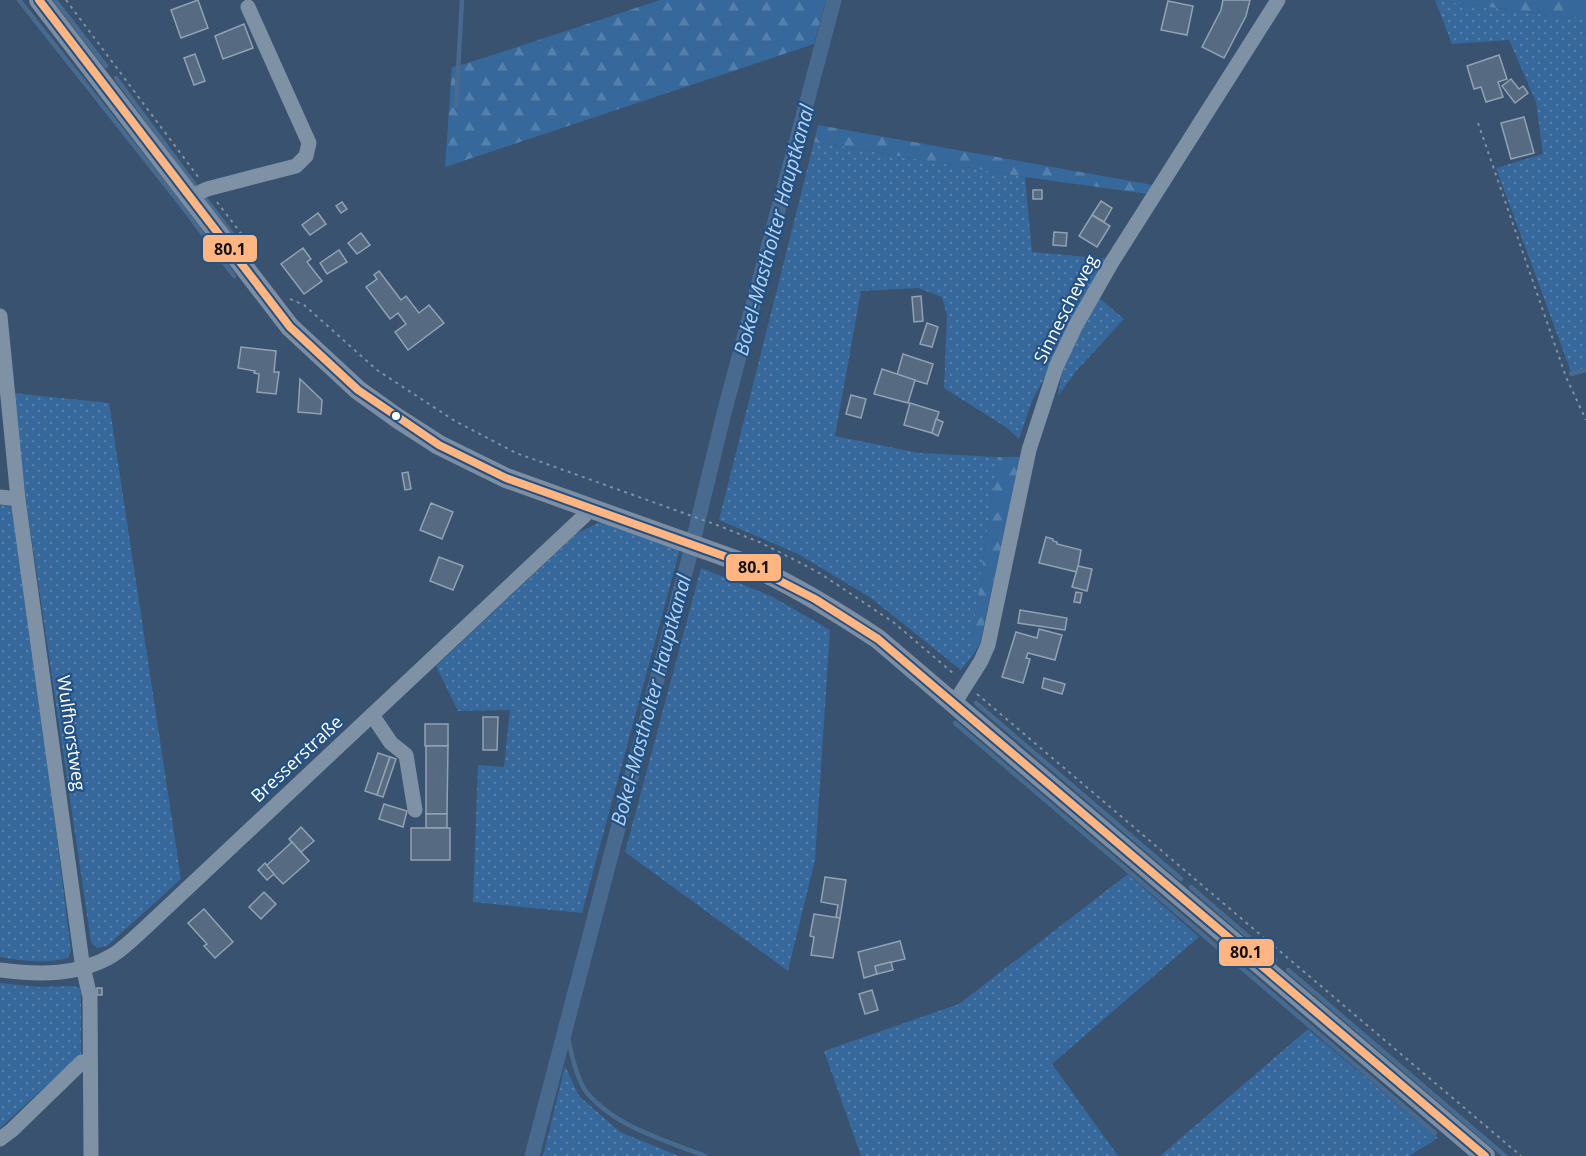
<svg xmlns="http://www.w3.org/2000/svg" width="1586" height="1156" viewBox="0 0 1586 1156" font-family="'Open Sans',sans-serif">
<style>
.grass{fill:url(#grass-dots)}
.forest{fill:url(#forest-firs)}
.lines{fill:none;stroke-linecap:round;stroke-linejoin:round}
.stream{stroke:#486a8e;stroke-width:4.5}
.canal{stroke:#486a8e;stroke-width:15}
.building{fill:#566a81;stroke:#92a2b3;stroke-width:1.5}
.path{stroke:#7f91a5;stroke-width:2;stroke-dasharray:3 4.5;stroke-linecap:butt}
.minor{stroke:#7f91a5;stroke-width:15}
.major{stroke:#7e8ea2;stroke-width:20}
.bus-1-casing{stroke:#225185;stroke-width:12}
.bus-1{stroke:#ffb580;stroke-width:8}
.bus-dot{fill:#fff;stroke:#225185;stroke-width:2}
.labels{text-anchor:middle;stroke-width:4.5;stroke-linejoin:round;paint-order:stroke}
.street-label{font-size:18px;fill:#fff;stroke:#225185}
.water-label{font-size:20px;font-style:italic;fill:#b7d3f0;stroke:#225185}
.line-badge{stroke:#225185;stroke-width:2}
.pale-badge-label{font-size:16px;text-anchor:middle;font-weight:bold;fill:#111}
</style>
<defs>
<pattern id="grass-dots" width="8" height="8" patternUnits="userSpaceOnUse" patternTransform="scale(1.5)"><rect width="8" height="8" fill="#36689b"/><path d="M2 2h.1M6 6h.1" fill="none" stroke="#547faa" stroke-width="1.8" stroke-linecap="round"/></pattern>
<pattern id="forest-firs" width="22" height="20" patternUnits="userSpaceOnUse" patternTransform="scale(1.5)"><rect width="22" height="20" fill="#36689b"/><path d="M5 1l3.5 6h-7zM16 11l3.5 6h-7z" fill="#547faa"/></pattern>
</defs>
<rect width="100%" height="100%" fill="#38526f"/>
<g class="grass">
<polygon points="1435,0 1586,20 1586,368 1571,372 1496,168 1543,154 1536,102 1509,40 1452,44"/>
<polygon points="814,142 1025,177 1032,252 1109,259 1032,401 1019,439 1007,428 944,388 947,316 942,297 918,288 861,291 835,436 919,453 998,457 972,638 974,654 961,670 871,598 798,554 719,520"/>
<polygon points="1099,298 1124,319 1077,370 1058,396 1062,370 1082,329"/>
<polygon points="13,393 109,403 181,879 107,946 97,948 91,942 26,500"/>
<path d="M 0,505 L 9,506 L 16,512 L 71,951 L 68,958 C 46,964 22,961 0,957 Z"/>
<polygon points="598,523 614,523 680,549 582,913 473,902 478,765 504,767 510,710 458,711 436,666 577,533"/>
<polygon points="701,568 771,596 830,630 815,860 788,971 625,852"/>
<polygon points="1128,874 1199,937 1052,1064 1118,1156 861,1156 824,1051 959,1004"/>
<polygon points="0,983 39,987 73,986 80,988 81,999 81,1054 0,1128"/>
<polygon points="1308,1029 1438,1138 1409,1156 1160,1156"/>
<polygon points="565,1066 579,1096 620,1132 679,1156 543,1156"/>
</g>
<g class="forest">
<polygon points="660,0 826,0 814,44 445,167 452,67 468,63"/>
<polygon points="1435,0 1586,0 1586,20"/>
<polygon points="818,125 1153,185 1148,194 1025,177 814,142"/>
<polygon points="998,457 1021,457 980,643 974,654 972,638"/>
</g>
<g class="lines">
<g class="stream">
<polyline points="19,0 182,206 234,276"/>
<polyline points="55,0 106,66"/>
<polyline points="116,78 195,185"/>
<polyline points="456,106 462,0"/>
<polyline points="205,198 236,239"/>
<polyline points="1571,374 1586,370"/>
<polyline points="976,703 1181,879"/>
<polyline points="955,723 1435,1133"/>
<polyline points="1191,887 1275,960"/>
<polyline points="1288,970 1505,1156"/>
<path d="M 566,1027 C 569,1044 576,1079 587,1093 C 616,1127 664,1140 705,1156"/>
</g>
<polyline class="canal" points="532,1156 690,554 723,417 834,0"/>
</g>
<g class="building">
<polygon points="198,0 208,28 181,38 171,10"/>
<polygon points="1223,0 1250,0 1246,16 1224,58 1202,47 1221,10"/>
<polygon points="1168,1 1193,6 1187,35 1161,30"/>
<polygon points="244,24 253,48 223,59 215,36"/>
<polygon points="195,54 205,81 194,85 184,58"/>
<polygon points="1499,55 1507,79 1498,82 1503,97 1486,102 1481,87 1474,89 1467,66"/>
<polygon points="1511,79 1519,89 1523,86 1528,93 1515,103 1502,86"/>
<polygon points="1524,117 1534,153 1511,159 1501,123"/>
<rect x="1033" y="190" width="9" height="9"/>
<polygon points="1101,201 1112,208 1104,222 1092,215"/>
<polygon points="342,202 347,209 341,213 336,206"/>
<polygon points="318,213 326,224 310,235 302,225"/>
<polygon points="1092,215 1110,226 1097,247 1079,236"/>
<polygon points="1054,232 1067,233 1066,246 1053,245"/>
<polygon points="361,233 370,245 357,254 348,243"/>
<polygon points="303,248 311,259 307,262 322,281 304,294 281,264"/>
<polygon points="339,250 347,262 327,274 320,263"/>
<polygon points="379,271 401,300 406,296 419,313 429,305 444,323 408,350 395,332 406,324 398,313 390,319 366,287 377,279 374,275"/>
<polygon points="921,296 923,321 914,322 912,297"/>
<polygon points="927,323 938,327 932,347 920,344"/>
<polygon points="241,347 276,351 274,372 279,372 276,394 257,392 259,374 254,373 255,371 238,368"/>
<polygon points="903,354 933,364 927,384 897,375"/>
<polygon points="882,369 915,380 908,403 874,394"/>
<polygon points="300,379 322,400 321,414 298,412"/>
<polygon points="851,395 866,399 861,418 846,414"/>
<polygon points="910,403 939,412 932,433 904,425"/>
<polygon points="936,419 943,422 938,436 932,433"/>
<polygon points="408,472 411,489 405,490 402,473"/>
<polygon points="431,503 453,512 442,539 420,530"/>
<polygon points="1046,537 1053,539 1053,541 1057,542 1057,544 1081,550 1077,572 1039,563"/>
<polygon points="439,557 463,566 453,590 430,581"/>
<polygon points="1078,566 1092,569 1087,591 1072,587"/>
<polygon points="1076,592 1082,593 1080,603 1074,602"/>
<polygon points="1020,610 1067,618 1065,630 1018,623"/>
<polygon points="1039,629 1062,635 1055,660 1028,653 1026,658 1030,659 1023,683 1002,677 1016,632 1037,638"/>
<polygon points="1044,678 1065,684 1062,694 1042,688"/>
<polygon points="483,717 498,717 497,750 483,750"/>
<rect x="425" y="724" width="23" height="22"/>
<polygon points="426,746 448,746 447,814 426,814"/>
<polygon points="378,753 390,757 377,795 365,791"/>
<polygon points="390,757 396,759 383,797 377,795"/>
<polygon points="384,804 407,811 403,827 379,819"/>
<rect x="426" y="814" width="21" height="14"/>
<polygon points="301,827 314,841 301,852 289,839"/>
<rect x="411" y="828" width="39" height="32"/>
<polygon points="292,842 309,861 283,884 266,866"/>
<polygon points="265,863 274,874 267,880 258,870"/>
<polygon points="825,877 846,880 840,918 836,917 838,905 821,902"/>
<polygon points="264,892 276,904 261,919 249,907"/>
<polygon points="204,909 233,942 215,958 204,946 207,944 188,923"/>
<polygon points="814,914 840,918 833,958 811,955 814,937 810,936"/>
<polygon points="900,941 905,959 875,966 877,974 864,978 858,952"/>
<polygon points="891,962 893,970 877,974 875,966"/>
<rect x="97" y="988" width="5" height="7"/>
<polygon points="872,990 878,1010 865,1014 859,994"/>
</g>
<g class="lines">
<g class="path">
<polyline points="66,0 199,178"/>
<polyline points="1478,123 1566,377 1586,420"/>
<polyline points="217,202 243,236"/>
<polyline points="290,299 304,305 377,370 455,421 516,453 717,525 759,542 795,560 821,574 893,622 954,674"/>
<polyline points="977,694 1521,1156"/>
</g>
<g class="minor">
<polyline points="190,197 207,189 296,166 306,156 309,143 248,7"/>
<polyline points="0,316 18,499 82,962 90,997 91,1156"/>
<polyline points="0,497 18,499"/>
<polyline points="955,702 981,661 988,645 1029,450 1056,367 1076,325 1112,262 1278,0"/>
<polyline points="372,715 391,743 406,755 415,810"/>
<path d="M 0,970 C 39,975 78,976 113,955 C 124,948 135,937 145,928 L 584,516 L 590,507"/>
<polyline points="0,1139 12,1130 82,1062 90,1061"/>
</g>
<path class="major" d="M 39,0 L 290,327 L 358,390 L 397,418 L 439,445 L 506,478 L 749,565 C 795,586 836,611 878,639 L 1485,1156"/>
<defs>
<polyline id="bus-1" points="39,0 290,327 358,390 439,445 506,478 749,565 815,599 878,639 1485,1156"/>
</defs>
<use href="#bus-1" class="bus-1-casing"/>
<use href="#bus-1" class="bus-1"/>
</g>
<circle class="bus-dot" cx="396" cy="416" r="5"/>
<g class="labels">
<g class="street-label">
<text transform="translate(1066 309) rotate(-63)" y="6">Sinnescheweg</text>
<text transform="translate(71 733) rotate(82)" y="6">Wulfhorstweg</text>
<text transform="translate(297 759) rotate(-43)" y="6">Bresserstraße</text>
</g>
<g class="water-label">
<text transform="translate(774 230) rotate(-75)" y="7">Bokel-Mastholter Hauptkanal</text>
<text transform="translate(651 700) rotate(-75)" y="7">Bokel-Mastholter Hauptkanal</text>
</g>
</g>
<g class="line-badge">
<rect x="202" y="234" width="56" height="29" rx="6" fill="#ffb580"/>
<rect x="725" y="553" width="57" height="29" rx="6" fill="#ffb580"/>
<rect x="1218" y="938" width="57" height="29" rx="6" fill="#ffb580"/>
</g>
<g class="pale-badge-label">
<text x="230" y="255">80.1</text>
<text x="754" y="573">80.1</text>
<text x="1246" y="958">80.1</text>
</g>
</svg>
